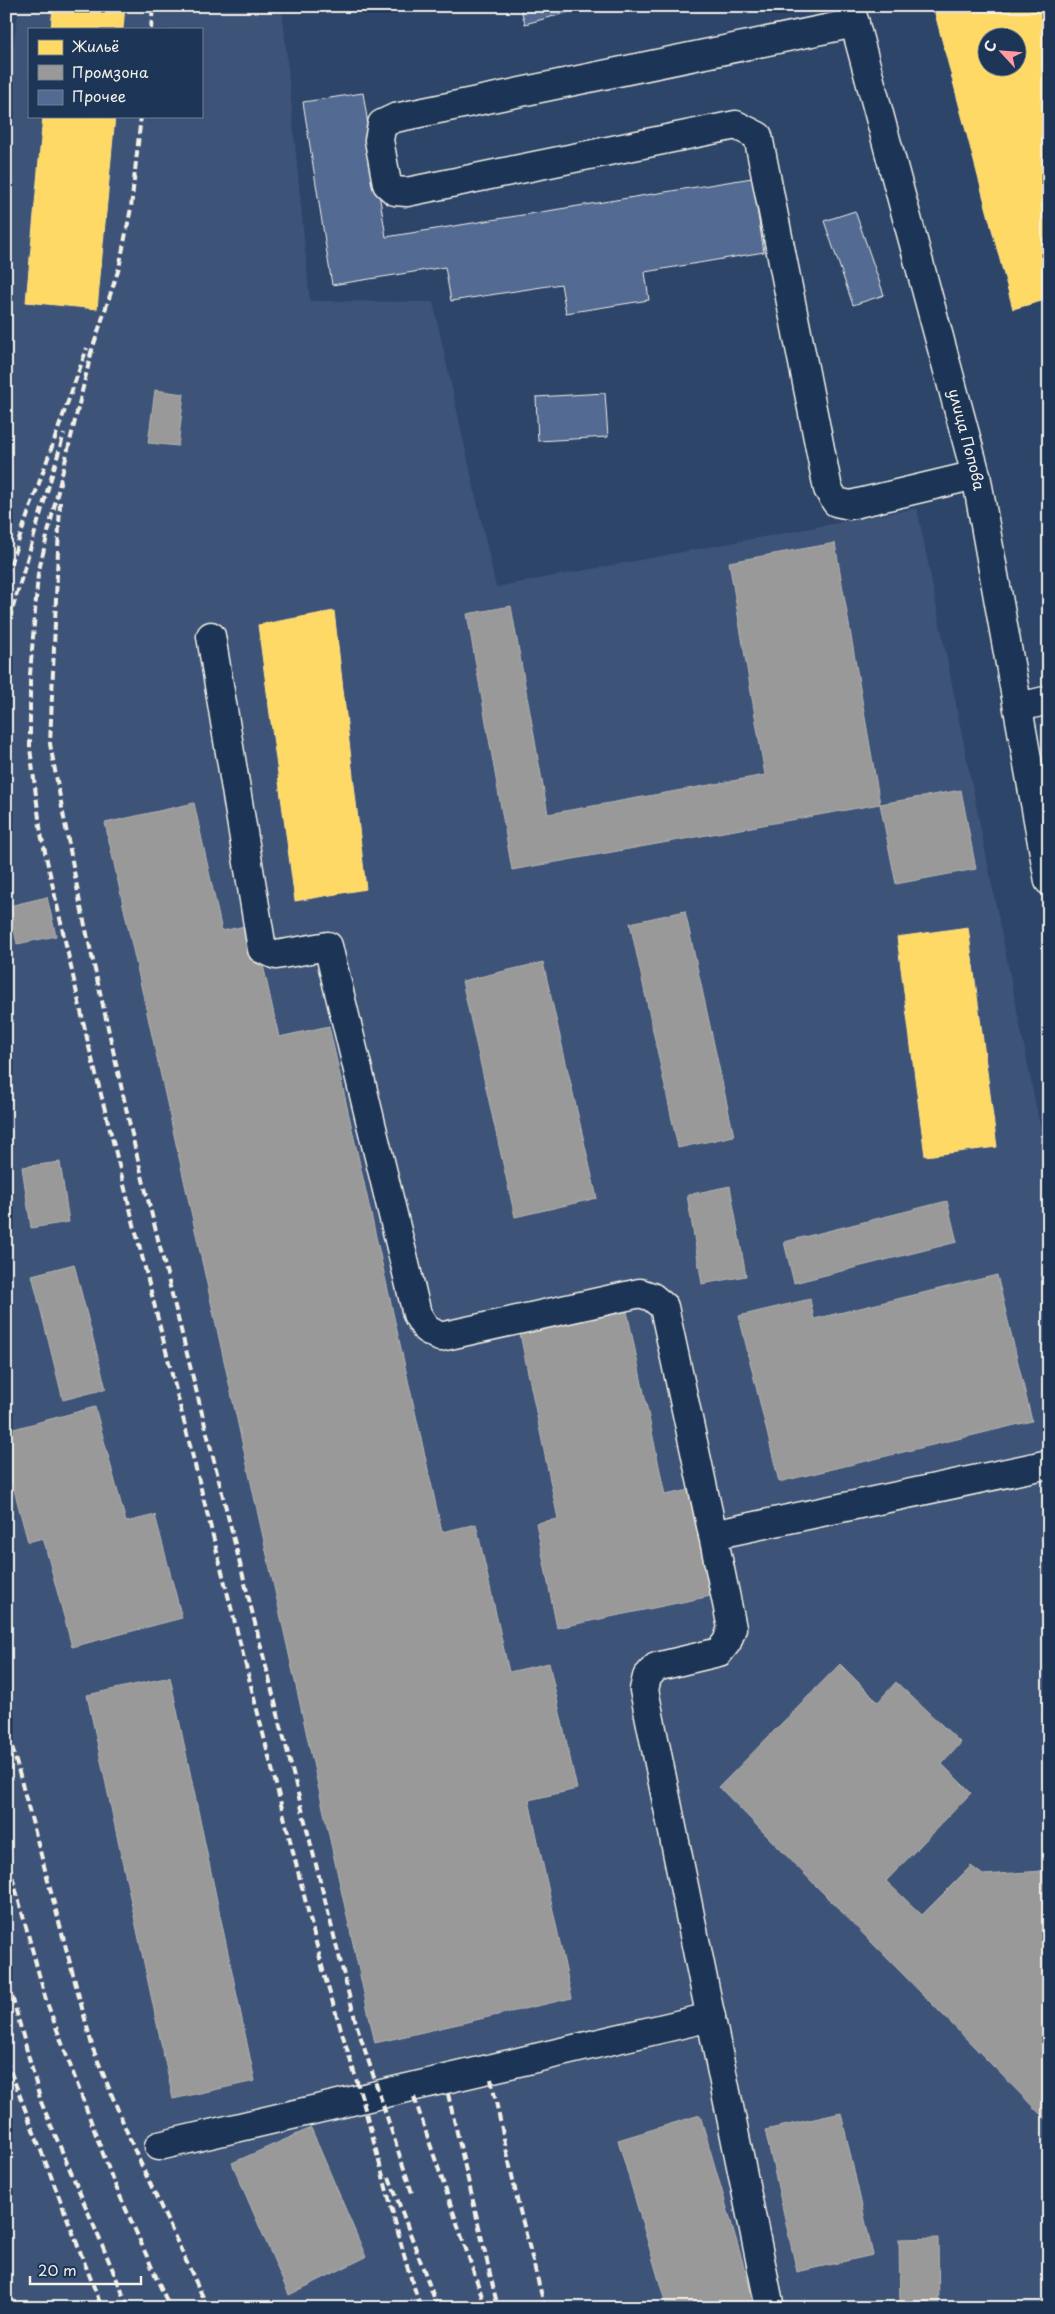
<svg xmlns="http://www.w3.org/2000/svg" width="1055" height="2314" viewBox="0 0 1055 2314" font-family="'Playpen Sans',sans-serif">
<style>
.built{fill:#3c5377;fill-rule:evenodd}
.homes{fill:#ffd966;stroke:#fce08d;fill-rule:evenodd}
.industry{fill:#999;stroke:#b4b3b1}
.building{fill:#536b92;stroke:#f4f1e8}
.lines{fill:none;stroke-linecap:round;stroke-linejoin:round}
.minor-casing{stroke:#f4f1e8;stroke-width:31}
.minor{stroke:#1d3557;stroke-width:28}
.rail{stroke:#f4f1e8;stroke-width:4;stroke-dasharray:8 4;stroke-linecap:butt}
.labels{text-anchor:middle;stroke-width:5;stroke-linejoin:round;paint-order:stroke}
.street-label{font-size:15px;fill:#f4f1e8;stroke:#1d3557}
</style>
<rect width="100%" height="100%" fill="#2d4569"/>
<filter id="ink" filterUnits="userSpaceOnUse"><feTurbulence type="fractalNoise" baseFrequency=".02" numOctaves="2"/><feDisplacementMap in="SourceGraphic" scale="10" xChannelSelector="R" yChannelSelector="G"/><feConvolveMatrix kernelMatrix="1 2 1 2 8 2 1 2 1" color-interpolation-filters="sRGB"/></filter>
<g filter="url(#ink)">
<path class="built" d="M 19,6 L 282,6 L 310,301 L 433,302 L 496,587 L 917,508 L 1049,1171 L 1049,2308 L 6,2308 L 6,90 ZM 29,29 L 201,29 L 201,116 L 29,116 Z"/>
<g class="homes">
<polygon points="53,6 125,6 123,29 51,29"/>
<path d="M 933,6 L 1049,6 L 1049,299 L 1013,309 ZM 988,38 L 1018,38 L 1018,68 L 988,68 Z"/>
<polygon points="43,116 115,116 97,309 26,302"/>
<polygon points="334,611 366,889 295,901 258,625"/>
<polygon points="968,927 997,1147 925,1156 897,937"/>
</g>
<g class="industry">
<polygon points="155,390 184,394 178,446 148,443"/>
<polygon points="835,543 880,804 512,870 467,614 511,606 548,814 765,775 729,562"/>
<polygon points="961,790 976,869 896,884 880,804"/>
<polygon points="194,803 222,931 254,924 279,1037 329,1026 442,1532 476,1524 509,1672 549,1663 577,1789 529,1800 572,1998 375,2043 105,823"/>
<polygon points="47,897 56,936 17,944 9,906"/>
<polygon points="685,911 734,1136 678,1148 630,923"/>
<polygon points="543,962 597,1198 515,1217 462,981"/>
<polygon points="60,1162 69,1222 31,1228 22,1167"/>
<polygon points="730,1186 746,1276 702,1284 687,1195"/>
<polygon points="947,1201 957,1242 794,1283 784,1242"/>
<polygon points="74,1264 106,1389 63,1400 32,1275"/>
<polygon points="997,1275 1032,1421 779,1482 739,1316 810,1299 814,1319"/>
<polygon points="626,1306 665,1495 699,1488 721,1594 557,1628 536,1523 558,1519 519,1329"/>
<polygon points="95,1407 126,1522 155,1515 182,1618 72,1647 43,1538 28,1542 6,1460 6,1431"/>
<polygon points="840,1664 878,1702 896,1682 961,1743 942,1764 971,1793 886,1881 922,1915 971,1866 983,1875 1043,1871 1049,1876 1049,2123 719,1787"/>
<polygon points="170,1677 255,2081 173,2099 87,1695"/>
<polygon points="841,2113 873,2255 797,2272 765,2130"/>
<polygon points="700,2115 756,2308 667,2308 618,2140"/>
<polygon points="311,2128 366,2257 289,2295 232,2163"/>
<polygon points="938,2238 939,2308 900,2308 899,2239"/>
</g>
<g class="building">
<polygon points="520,6 591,6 525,24"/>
<polygon points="363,93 386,237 752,178 764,252 645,272 649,300 566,313 561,284 451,301 445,267 332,285 303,102"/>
<polygon points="855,211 884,295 853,305 824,221"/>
<polygon points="605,393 608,437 538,441 536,397"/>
</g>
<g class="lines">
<defs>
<g id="minor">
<path id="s1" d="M 850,6 L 976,475 L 1049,881"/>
<polyline points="855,23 395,118 382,124 379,140 387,184 395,191 407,192 736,125 758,136 828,489 836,502 850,505 976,475"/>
<polyline points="211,636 262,949 276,955 328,946 417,1314 426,1329 440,1337 640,1293 652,1297 664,1307 713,1535 1049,1464"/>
<polyline points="1019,707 1049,700"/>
<polyline points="713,1535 732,1628 727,1642 719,1652 656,1667 647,1677 644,1690 770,2308"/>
<polyline points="159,2146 711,2017"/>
</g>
</defs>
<use href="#minor" class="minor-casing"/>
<use href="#minor" class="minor"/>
<g class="rail">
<polyline points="151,29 153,6"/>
<polyline points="92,350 38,574 30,675 30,748 41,834 89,1047 324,1974 362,2098 407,2266 421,2308"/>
<polyline points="90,356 119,268 131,208 141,116"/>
<polyline points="60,502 50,744 80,903 135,1148 356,2023 413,2196"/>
<polyline points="6,576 87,348"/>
<polyline points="6,631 64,434"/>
<polyline points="6,1724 93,2049 134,2149 208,2308"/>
<polyline points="6,1854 46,2000 112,2178 170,2308"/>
<polyline points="6,1974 41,2102 129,2308"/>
<polyline points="6,2060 102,2308"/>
<polyline points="491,2079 518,2203 545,2308"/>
<polyline points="448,2094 498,2308"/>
<polyline points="414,2097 486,2308"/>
<polyline points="389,2177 438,2308"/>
</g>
</g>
</g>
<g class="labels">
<g class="street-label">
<text dy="5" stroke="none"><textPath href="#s1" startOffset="449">улица Попова</textPath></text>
</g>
</g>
<rect width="1055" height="2314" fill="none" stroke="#1d3557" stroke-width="25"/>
<rect x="12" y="12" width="1030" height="2289" fill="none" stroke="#f4f1e8" stroke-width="2" filter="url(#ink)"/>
<rect x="28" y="28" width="175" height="90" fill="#1d3557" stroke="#738091"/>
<rect x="38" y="40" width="25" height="15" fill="#ffd966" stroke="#738091"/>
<text x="72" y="52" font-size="15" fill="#f4f1e8">Жильё</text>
<rect x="38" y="65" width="25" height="15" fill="#999999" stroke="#738091"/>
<text x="72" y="78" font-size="15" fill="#f4f1e8">Промзона</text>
<rect x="38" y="90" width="25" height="15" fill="#536b92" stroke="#738091"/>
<text x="72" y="102" font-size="15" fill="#f4f1e8">Прочее</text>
<g transform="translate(1002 52) rotate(296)"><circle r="24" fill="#1d3557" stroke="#738091"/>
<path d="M0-4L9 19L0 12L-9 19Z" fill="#ff9aa2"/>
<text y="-8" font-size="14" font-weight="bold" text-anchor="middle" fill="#f4f1e8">С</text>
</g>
<path d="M30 2276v8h111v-8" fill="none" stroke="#f4f1e8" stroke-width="2.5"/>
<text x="38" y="2276" font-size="15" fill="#f4f1e8" stroke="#1d3557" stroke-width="4" paint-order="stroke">20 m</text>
</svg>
